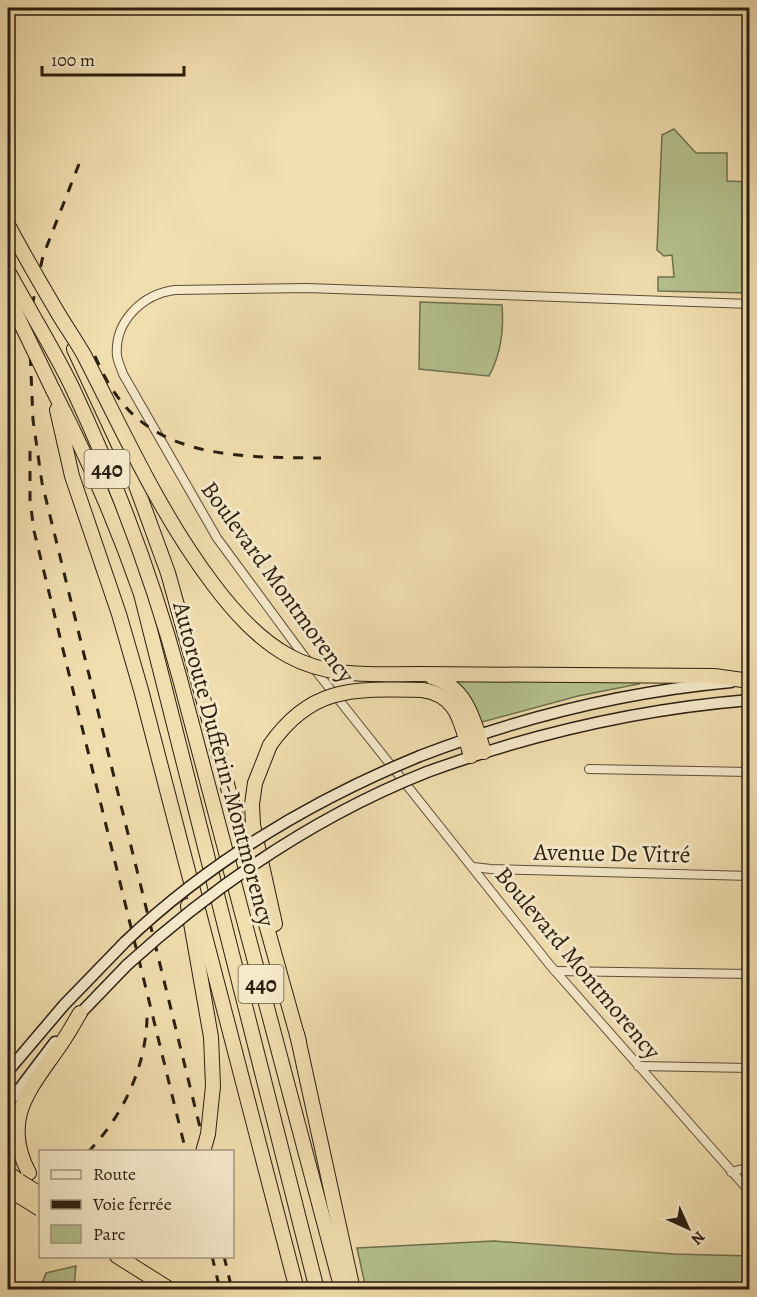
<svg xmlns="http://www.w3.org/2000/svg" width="757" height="1297" viewBox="0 0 757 1297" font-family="Alegreya,serif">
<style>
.green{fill:#b4c28f;stroke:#6f7050;stroke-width:1.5}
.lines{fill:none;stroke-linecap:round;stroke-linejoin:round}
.minor-casing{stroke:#5c4e38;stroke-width:10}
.secondary-casing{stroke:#2a1e10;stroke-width:13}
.motorway-casing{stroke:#2a1e10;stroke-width:16}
.minor{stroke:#f6eacb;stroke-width:8}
.secondary{stroke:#f6eacb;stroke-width:10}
.motorway{stroke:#f1deaf;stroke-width:14}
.rail{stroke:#2a1e10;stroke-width:3;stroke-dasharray:10 10;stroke-linecap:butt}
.secondary-bridge-casing{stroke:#2a1e10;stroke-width:13;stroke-linecap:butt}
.motorway-bridge-casing{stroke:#2a1e10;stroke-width:16;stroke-linecap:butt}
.secondary-bridge{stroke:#f6eacb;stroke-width:10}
.motorway-bridge{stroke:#f1deaf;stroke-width:14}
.labels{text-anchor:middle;stroke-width:6;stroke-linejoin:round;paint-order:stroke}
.shield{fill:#f6eacb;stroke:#675b48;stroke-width:1.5}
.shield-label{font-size:22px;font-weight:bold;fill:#2a1e10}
.street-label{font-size:24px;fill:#2a1e10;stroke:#f6eacb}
</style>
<rect width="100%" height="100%" fill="#f1deaf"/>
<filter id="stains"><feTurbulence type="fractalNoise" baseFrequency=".00333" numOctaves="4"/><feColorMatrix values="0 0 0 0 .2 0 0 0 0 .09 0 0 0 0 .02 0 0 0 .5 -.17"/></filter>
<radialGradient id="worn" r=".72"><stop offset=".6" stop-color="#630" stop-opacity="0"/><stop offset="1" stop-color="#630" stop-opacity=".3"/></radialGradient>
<g class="green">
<polygon points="674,129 696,153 727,153 727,181 749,182 749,293 658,291 658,277 674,277 672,255 664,256 657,250 662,135"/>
<path d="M 420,302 L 502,305 C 504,329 501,354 489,376 L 419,369 Z"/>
<polygon points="452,676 638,679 639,684 578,696 482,722 450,681"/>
<polygon points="494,1241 674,1254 749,1256 749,1289 366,1289 357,1248"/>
<polygon points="76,1266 74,1286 65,1289 40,1289 46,1273"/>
</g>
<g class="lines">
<defs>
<g id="minor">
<path d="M 750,304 L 307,288 L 175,290 C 143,294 114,321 117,356 C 118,362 121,368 123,374 L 217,538 L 304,656 L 549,964 L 750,1192"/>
<polyline points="589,769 750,772"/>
<polyline points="473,867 491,869 750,876"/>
<polyline points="555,971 750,974"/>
<polyline points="638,1066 750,1068"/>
<polyline points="731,1172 750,1167"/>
</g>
<g id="secondary">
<path d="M 420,756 C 521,717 623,692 731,682"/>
<path d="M 427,772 C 531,734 639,709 750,700"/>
<polyline points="75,1019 127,965"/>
<polyline points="8,1071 64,1005 125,942"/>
<polyline points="8,1104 55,1042"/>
</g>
<g id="motorway">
<polyline points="74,349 130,469 168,573 299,1042"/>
<path d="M 53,390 C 88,458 116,522 141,594 L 317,1290"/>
<polyline points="57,410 72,476 119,614 141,690 297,1290"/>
<polyline points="417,674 714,676 750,681"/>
<path d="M 432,677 C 467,687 474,721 484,752"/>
<polyline points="180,679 342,1290"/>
<path d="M 422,690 C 460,695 461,726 471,756"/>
<polyline points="270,745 255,783 252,804 253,825 275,924"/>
<polyline points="188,906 211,1037 213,1086"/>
<polyline points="297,1034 353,1290"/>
<polyline points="8,1173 19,1181"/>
<path d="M 29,1173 C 0,1118 31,1088 61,1044 C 68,1034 74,1023 80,1013"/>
<polyline points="117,1256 171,1290"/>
</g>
</defs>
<use href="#minor" class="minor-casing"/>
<use href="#secondary" class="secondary-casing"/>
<use href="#motorway" class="motorway-casing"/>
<use href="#minor" class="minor"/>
<use href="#secondary" class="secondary"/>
<use href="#motorway" class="motorway"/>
<g class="rail">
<polyline points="79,164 43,256 32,306 30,348 33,420 42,483 206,1152"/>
<path d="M 95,356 C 101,370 108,384 117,396 C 163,461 251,457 321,458"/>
<polyline points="30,451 30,500 34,531 186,1152"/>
<path d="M 88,1152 C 124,1115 148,1063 147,1011"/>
<polyline points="8,1206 40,1187"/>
<polyline points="212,1256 220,1290"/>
<polyline points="224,1256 232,1290"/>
</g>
<defs>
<g id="secondary-bridge">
<path d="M 125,942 C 209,862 313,800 420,756"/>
<path d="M 127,965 C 215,885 316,816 427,772"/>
</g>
<g id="motorway-bridge">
<path d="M 8,225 C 23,253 39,281 55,308 C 64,324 75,339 84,355 C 124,433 160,514 213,584 C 234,612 258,639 289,656 C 329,678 373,674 417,674"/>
<path d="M 8,271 C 29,310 53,348 72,387 C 116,481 153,579 180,679"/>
<polyline points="8,297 53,390"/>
<path d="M 270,745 C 312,685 355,689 422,690"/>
<polyline points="203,1152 208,1134 213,1086"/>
<polyline points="19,1181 40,1194"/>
<polyline points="13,1192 40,1209"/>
</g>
</defs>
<use href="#secondary-bridge" class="secondary-bridge-casing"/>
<use href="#motorway-bridge" class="motorway-bridge-casing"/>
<use href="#secondary-bridge" class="secondary-bridge"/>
<use href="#motorway-bridge" class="motorway-bridge"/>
</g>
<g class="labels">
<g class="shield">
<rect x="84.5" y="450" width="45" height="38" rx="4.5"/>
<rect x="238.5" y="965" width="45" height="38" rx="4.5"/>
</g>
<g class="shield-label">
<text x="107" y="477">440</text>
<text x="261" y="992">440</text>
</g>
<g class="street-label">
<text transform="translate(278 582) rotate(54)" y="8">Boulevard Montmorency</text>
<text transform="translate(224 764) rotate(75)" y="8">Autoroute Dufferin-Montmorency</text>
<text transform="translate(612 853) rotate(1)" y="8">Avenue De Vitré</text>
<text transform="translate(578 963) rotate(50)" y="8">Boulevard Montmorency</text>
</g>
</g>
<rect width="757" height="1297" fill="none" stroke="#f1deaf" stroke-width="30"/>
<rect x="9" y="9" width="739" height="1279" fill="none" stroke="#2a1e10" stroke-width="3"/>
<rect x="15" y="15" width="727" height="1267" fill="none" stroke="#2a1e10" stroke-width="1.5"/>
<rect x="39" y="1150" width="195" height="108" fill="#f6eacb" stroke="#a49880" stroke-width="1.5"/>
<rect x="51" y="1170" width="30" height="9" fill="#f6eacb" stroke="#a49880" stroke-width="1.5"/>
<text x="93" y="1180" font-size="18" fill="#2a1e10">Route</text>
<rect x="51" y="1200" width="30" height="9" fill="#2a1e10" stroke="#a49880" stroke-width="1.5"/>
<text x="93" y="1210" font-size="18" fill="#2a1e10">Voie ferrée</text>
<rect x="51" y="1225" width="30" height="18" fill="#b4c28f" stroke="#a49880" stroke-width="1.5"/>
<text x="93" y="1240" font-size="18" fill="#2a1e10">Parc</text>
<g transform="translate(688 1228) rotate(135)" stroke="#f6eacb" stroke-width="4.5" paint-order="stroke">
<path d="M0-4.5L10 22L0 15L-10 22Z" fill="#2a1e10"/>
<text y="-9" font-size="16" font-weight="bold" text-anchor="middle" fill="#2a1e10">N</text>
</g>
<path d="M42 66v9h142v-9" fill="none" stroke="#2a1e10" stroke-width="3"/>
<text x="51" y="66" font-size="18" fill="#2a1e10" stroke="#f6eacb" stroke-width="4.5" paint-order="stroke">100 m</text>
<rect width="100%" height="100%" filter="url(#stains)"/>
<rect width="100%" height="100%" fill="url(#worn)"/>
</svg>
